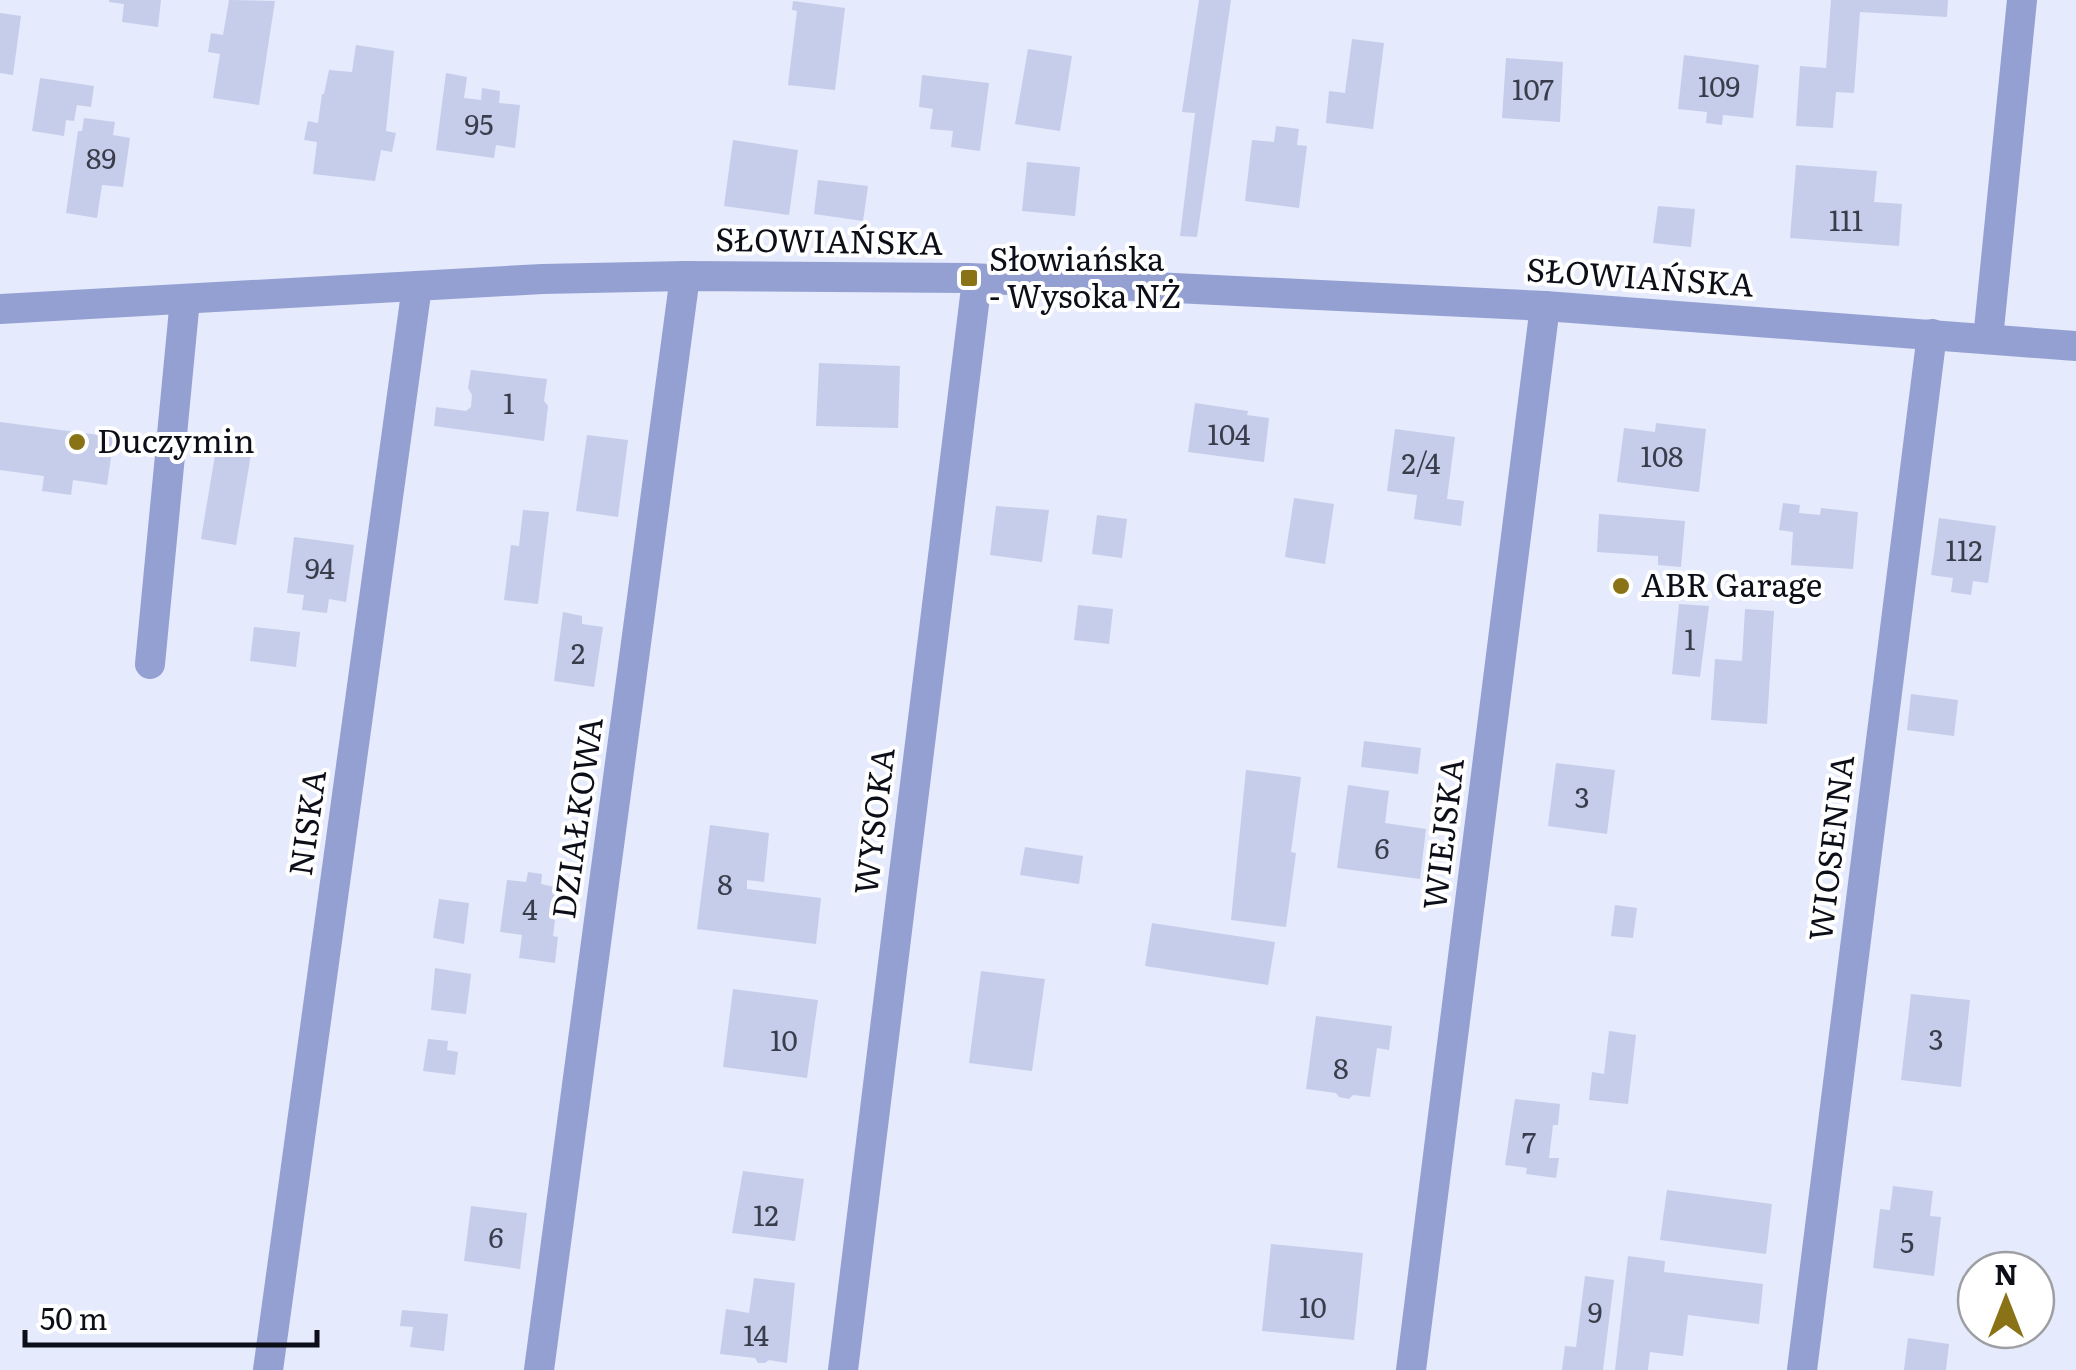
<svg xmlns="http://www.w3.org/2000/svg" width="2076" height="1370" viewBox="0 0 2076 1370" font-family="Literata,serif">
<style>
.building{fill:#c6cdea}
.lines{fill:none;stroke-linecap:round;stroke-linejoin:round}
.minor{stroke:#94a0d2;stroke-width:30}
.poi-dot{fill:#8a7317;stroke:#fff;stroke-width:4}
.labels{text-anchor:middle;stroke-width:8;stroke-linejoin:round;paint-order:stroke}
.number-label{font-size:28px;fill:#3a3e4c}
.street-label{font-size:32px;fill:#0c0e18;stroke:#fff}
.poi-label{font-size:32px;fill:#0c0e18;stroke:#fff;text-anchor:start}
</style>
<rect width="100%" height="100%" fill="#e5eafc"/>
<g class="building">
<polygon points="109,0 161,0 158,27 122,22 124,4 109,2"/>
<polygon points="229,0 275,1 259,105 213,98 220,54 208,52 211,33 223,35"/>
<polygon points="1199,0 1231,0 1197,237 1180,236 1195,113 1182,112"/>
<polygon points="1831,0 1948,0 1947,17 1860,12 1854,93 1836,92 1833,128 1796,126 1800,66 1826,68"/>
<polygon points="793,1 845,8 835,90 788,85 797,11 792,10"/>
<polygon points="0,13 21,16 13,75 0,73"/>
<polygon points="1352,39 1384,43 1373,129 1326,123 1329,91 1345,93"/>
<polygon points="356,45 394,51 386,131 396,133 392,152 381,150 375,181 313,174 317,142 304,140 308,121 318,123 322,94 324,94 329,70 352,72"/>
<polygon points="1028,49 1072,56 1060,131 1015,124"/>
<polygon points="1684,55 1759,65 1753,118 1723,115 1722,125 1706,123 1707,112 1678,109"/>
<polygon points="1506,58 1563,62 1560,122 1502,118"/>
<polygon points="446,73 467,77 464,98 481,100 482,88 500,91 499,103 520,105 515,148 496,145 494,158 436,150"/>
<polygon points="922,75 989,83 980,151 951,147 953,131 930,129 933,109 919,107"/>
<polygon points="40,78 94,86 91,107 77,105 74,121 66,120 64,136 32,131"/>
<polygon points="84,118 115,122 113,135 130,138 123,187 102,185 97,218 66,213 78,131 82,131"/>
<polygon points="1276,126 1299,129 1297,145 1307,146 1299,208 1245,201 1252,140 1274,142"/>
<polygon points="733,140 798,150 789,215 724,206"/>
<polygon points="1027,162 1080,167 1075,216 1022,211"/>
<polygon points="1796,165 1877,171 1874,202 1902,204 1899,246 1790,238"/>
<polygon points="818,180 868,186 863,221 814,214"/>
<polygon points="1658,206 1695,209 1691,247 1653,243"/>
<polygon points="819,363 900,366 898,428 816,426"/>
<polygon points="471,370 547,379 544,401 548,406 544,441 434,426 436,407 466,411 471,407 472,395 468,388"/>
<polygon points="1195,403 1248,411 1247,415 1269,418 1264,462 1188,452"/>
<polygon points="0,422 114,437 107,485 73,480 71,495 42,491 44,476 0,470"/>
<polygon points="1656,423 1706,429 1699,492 1617,482 1624,428 1655,432"/>
<polygon points="1395,429 1455,437 1447,499 1464,501 1461,526 1414,519 1417,495 1387,491"/>
<polygon points="587,435 628,440 618,517 576,511"/>
<polygon points="218,437 253,442 236,545 201,539"/>
<polygon points="1294,498 1334,504 1325,564 1285,557"/>
<polygon points="1783,503 1800,505 1799,513 1820,515 1821,508 1858,512 1853,569 1791,565 1793,532 1779,530"/>
<polygon points="996,506 1049,510 1042,562 990,555"/>
<polygon points="523,510 549,512 538,604 504,600 511,545 519,546"/>
<polygon points="1599,514 1685,521 1681,567 1658,565 1658,556 1597,552"/>
<polygon points="1097,515 1127,519 1122,558 1092,554"/>
<polygon points="1939,518 1996,526 1988,583 1973,581 1971,595 1951,592 1953,578 1931,575"/>
<polygon points="294,537 354,545 346,602 329,599 327,613 302,610 304,595 287,593"/>
<polygon points="1679,604 1709,606 1700,677 1672,674"/>
<polygon points="1078,605 1113,609 1109,644 1074,640"/>
<polygon points="1745,609 1774,611 1767,724 1711,720 1715,659 1742,661"/>
<polygon points="563,612 582,616 582,624 603,627 594,687 554,681"/>
<polygon points="254,627 300,632 296,667 250,661"/>
<polygon points="1911,694 1958,700 1954,736 1907,730"/>
<polygon points="1364,741 1421,748 1418,774 1361,767"/>
<polygon points="1556,763 1615,770 1607,834 1548,826"/>
<polygon points="1246,770 1301,777 1291,852 1296,853 1286,927 1231,920"/>
<polygon points="1348,785 1389,791 1385,823 1426,829 1420,879 1337,868"/>
<polygon points="710,825 769,833 764,882 747,880 747,889 821,898 816,944 697,929"/>
<polygon points="1025,847 1083,856 1079,884 1020,875"/>
<polygon points="528,872 542,874 541,884 559,888 553,936 558,937 555,963 519,958 522,935 500,932 507,880 526,882"/>
<polygon points="439,899 469,903 464,944 433,938"/>
<polygon points="1615,905 1637,908 1633,938 1611,936"/>
<polygon points="1152,923 1275,942 1268,985 1145,966"/>
<polygon points="435,968 471,974 466,1014 431,1010"/>
<polygon points="981,971 1045,979 1032,1071 969,1063"/>
<polygon points="733,989 818,1000 807,1078 723,1067"/>
<polygon points="1911,994 1970,1000 1961,1087 1901,1080"/>
<polygon points="1316,1016 1392,1026 1389,1050 1377,1048 1370,1097 1353,1095 1349,1099 1339,1097 1336,1093 1306,1089"/>
<polygon points="1609,1031 1636,1035 1628,1104 1589,1100 1592,1072 1604,1074"/>
<polygon points="428,1039 448,1041 447,1050 458,1052 455,1075 423,1071"/>
<polygon points="1515,1099 1560,1104 1558,1125 1553,1125 1549,1158 1559,1158 1556,1178 1526,1174 1527,1168 1505,1165"/>
<polygon points="743,1171 804,1179 795,1241 732,1233"/>
<polygon points="1893,1186 1933,1191 1930,1216 1941,1217 1934,1276 1873,1268 1880,1209 1890,1210"/>
<polygon points="1667,1190 1772,1204 1766,1254 1660,1240"/>
<polygon points="471,1206 527,1213 520,1269 464,1261"/>
<polygon points="1271,1244 1363,1253 1354,1340 1262,1331"/>
<polygon points="1628,1256 1665,1261 1664,1272 1763,1284 1759,1324 1688,1315 1683,1356 1650,1352 1648,1370 1615,1370"/>
<polygon points="1585,1276 1614,1280 1603,1370 1562,1370 1565,1346 1576,1347"/>
<polygon points="754,1278 795,1283 787,1363 769,1360 765,1363 758,1363 755,1358 720,1354 726,1309 749,1313"/>
<polygon points="402,1310 448,1314 444,1351 410,1347 413,1327 400,1326"/>
<polygon points="1908,1338 1949,1344 1946,1370 1904,1370"/>
</g>
<g class="lines">
<g class="minor">
<polyline points="0,309 542,279 685,276 969,278 1545,306 2076,346"/>
<polyline points="1988,339 2022,0"/>
<polyline points="150,664 185,299"/>
<polyline points="268,1370 417,286"/>
<polyline points="539,1370 685,276"/>
<polyline points="843,1370 977,280"/>
<polyline points="1411,1370 1545,306"/>
<polyline points="1802,1370 1932,334"/>
</g>
</g>
<g class="poi-dot">
<rect x="959" y="268" width="20" height="20" rx="5"/>
<circle cx="77" cy="442" r="10"/>
<circle cx="1621" cy="586" r="10"/>
</g>
<g class="labels">
<g class="number-label">
<text x="1719" y="97">109</text>
<text x="1533" y="100">107</text>
<text x="479" y="135">95</text>
<text x="101" y="169">89</text>
<text x="1846" y="231">111</text>
<text x="509" y="414">1</text>
<text x="1229" y="445">104</text>
<text x="1662" y="467">108</text>
<text x="1421" y="474">2/4</text>
<text x="1964" y="561">112</text>
<text x="320" y="579">94</text>
<text x="1690" y="650">1</text>
<text x="578" y="664">2</text>
<text x="1582" y="808">3</text>
<text x="1382" y="859">6</text>
<text x="725" y="895">8</text>
<text x="530" y="920">4</text>
<text x="1936" y="1050">3</text>
<text x="784" y="1051">10</text>
<text x="1341" y="1079">8</text>
<text x="1529" y="1153">7</text>
<text x="766" y="1226">12</text>
<text x="496" y="1248">6</text>
<text x="1907" y="1253">5</text>
<text x="1313" y="1318">10</text>
<text x="1595" y="1323">9</text>
<text x="756" y="1346">14</text>
</g>
<g class="street-label">
<text transform="translate(829 242) rotate(1)" y="11">SŁOWIAŃSKA</text>
<text transform="translate(1640 278) rotate(4)" y="11">SŁOWIAŃSKA</text>
<text transform="translate(578 818) rotate(-82)" y="11">DZIAŁKOWA</text>
<text transform="translate(875 821) rotate(-83)" y="11">WYSOKA</text>
<text transform="translate(308 823) rotate(-82)" y="11">NISKA</text>
<text transform="translate(1444 834) rotate(-83)" y="11">WIEJSKA</text>
<text transform="translate(1832 848) rotate(-83)" y="11">WIOSENNA</text>
</g>
<g class="poi-label">
<text x="989" y="271">Słowiańska<tspan x="989" dy="37">- Wysoka NŻ</tspan></text>
<text x="97" y="453">Duczymin</text>
<text x="1641" y="597">ABR Garage</text>
</g>
</g>
<g transform="translate(2006 1300)"><circle r="48" fill="#ffffff" stroke="#9e9fa3" stroke-width="2.5"/>
<path d="M0-8L18 38L0 25L-18 38Z" fill="#8a7317"/>
<text y="-15" font-size="28" font-weight="bold" text-anchor="middle" fill="#0c0e18">N</text>
</g>
<path d="M25 1330v15h292v-15" fill="none" stroke="#0c0e18" stroke-width="5"/>
<text x="40" y="1330" font-size="30" fill="#0c0e18" stroke="#ffffff" stroke-width="8" paint-order="stroke">50 m</text>
</svg>
